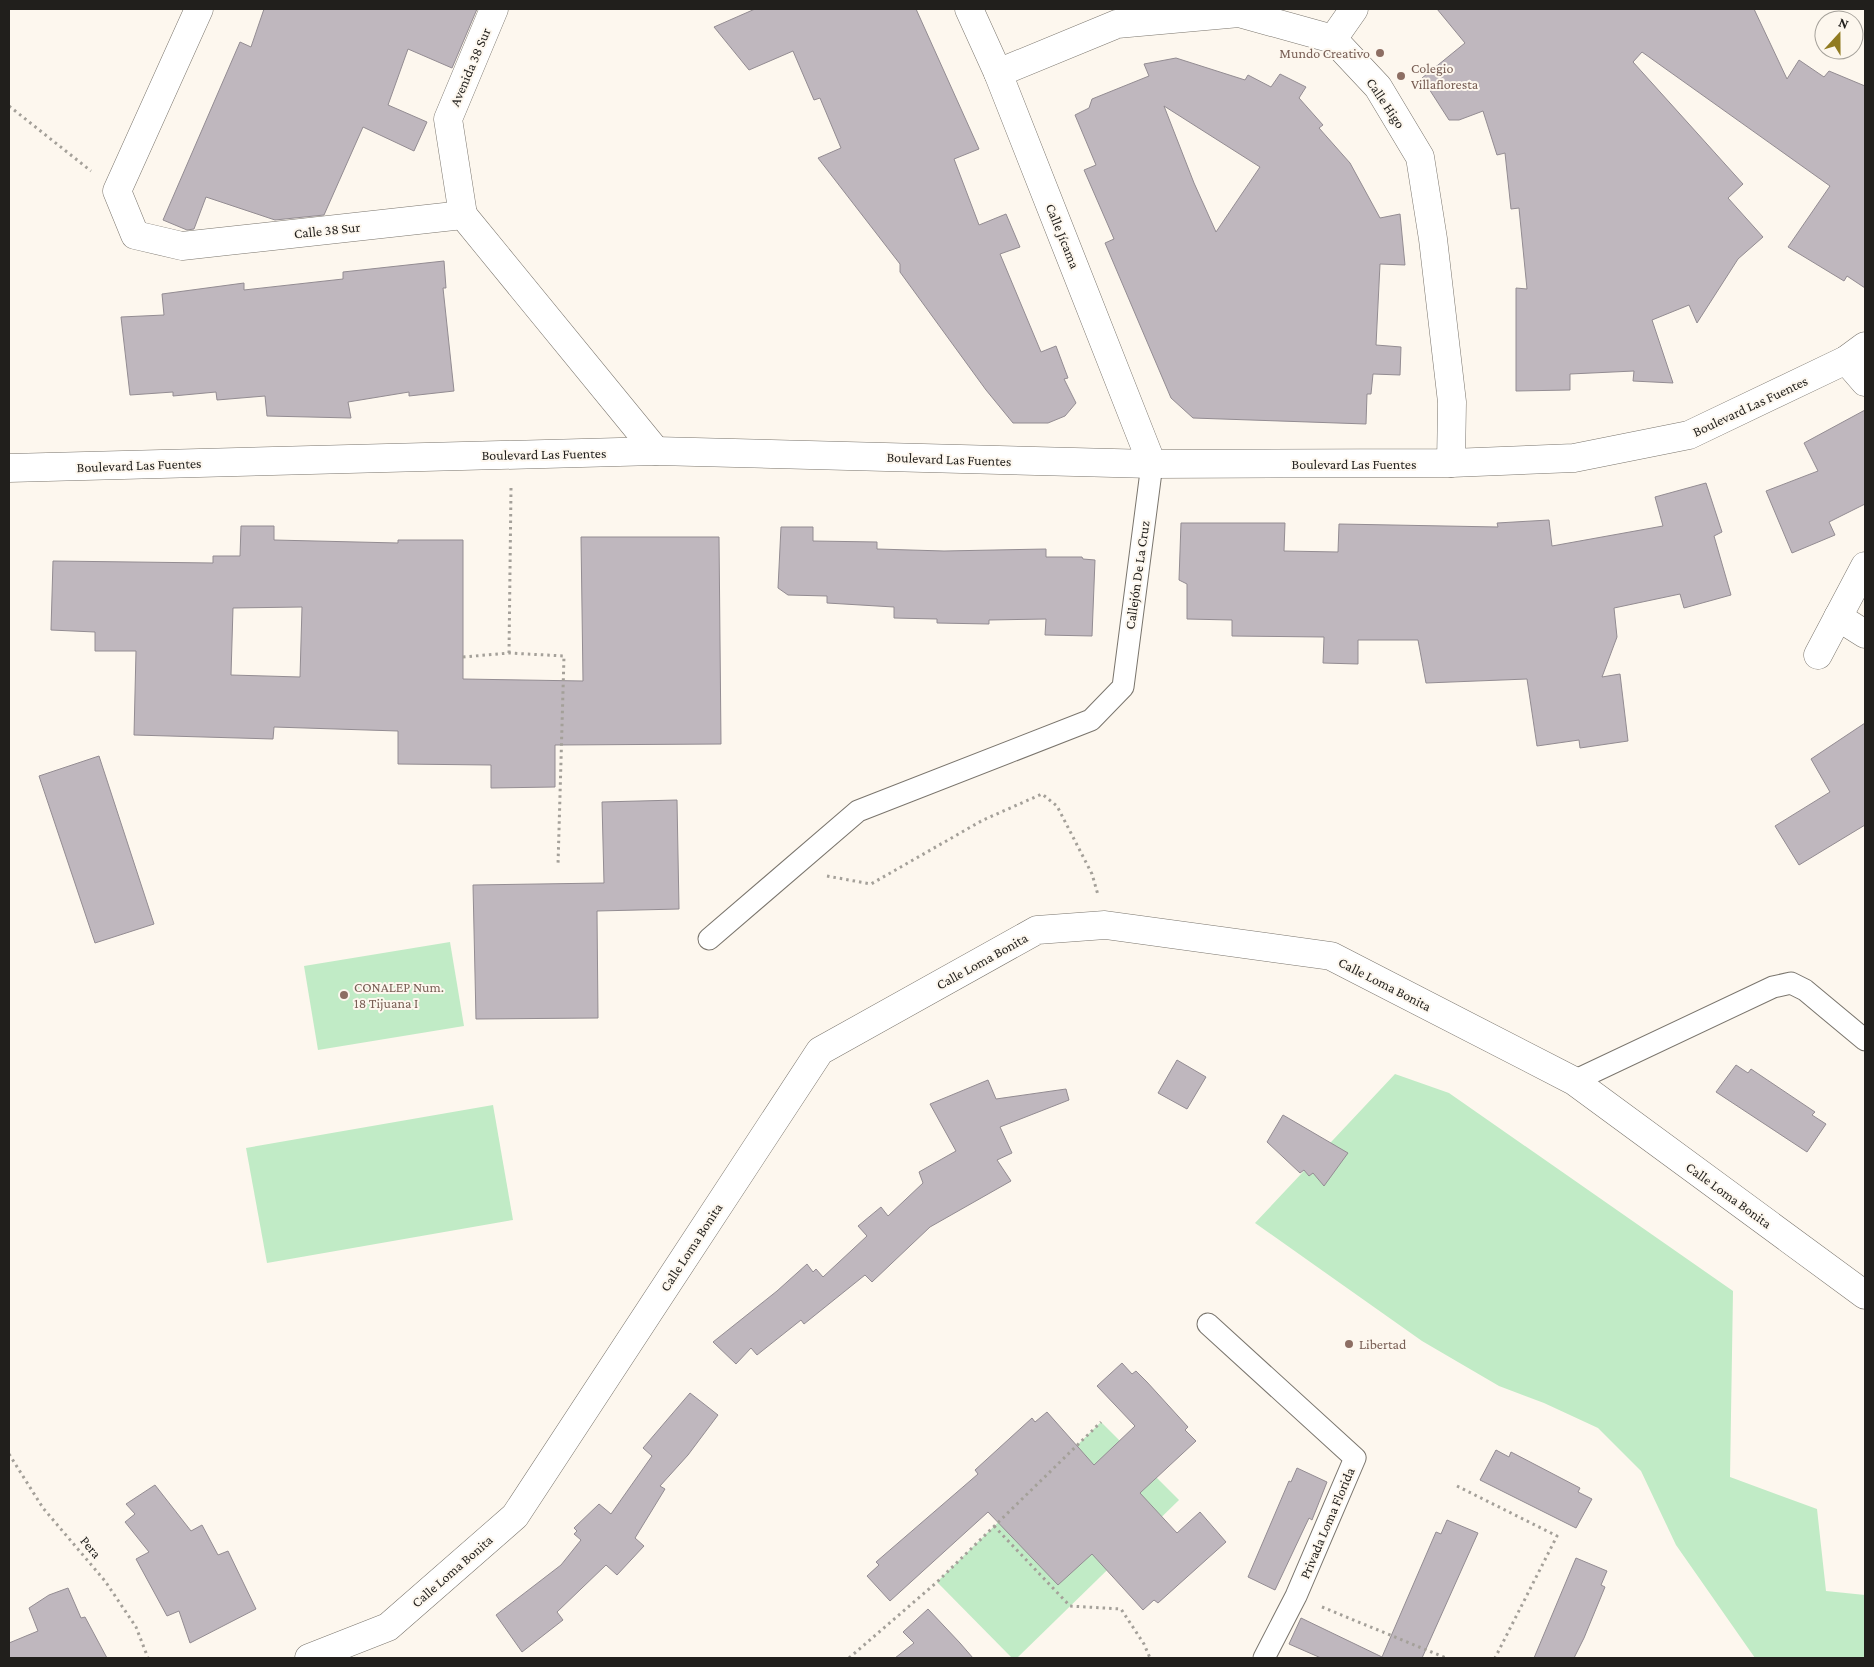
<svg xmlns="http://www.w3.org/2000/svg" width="1874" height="1667" viewBox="0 0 1874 1667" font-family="'Crimson Pro',serif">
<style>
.green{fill:#c1ebc6}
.building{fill:#bfb7be;stroke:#938c92;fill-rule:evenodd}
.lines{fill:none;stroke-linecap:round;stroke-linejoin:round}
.lane-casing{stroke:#7a756d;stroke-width:23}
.street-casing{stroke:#7a756d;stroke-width:29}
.secondary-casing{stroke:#7a756d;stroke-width:29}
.path{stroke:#a4a099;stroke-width:3;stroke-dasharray:2.5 4;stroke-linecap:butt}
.lane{stroke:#fff;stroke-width:21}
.street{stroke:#fff;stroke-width:28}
.secondary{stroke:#fff;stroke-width:28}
.education-dot{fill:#8d6e63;stroke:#fdf7ee;stroke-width:2}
.labels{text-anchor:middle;stroke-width:4;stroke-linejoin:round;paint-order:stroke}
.education-label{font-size:14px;fill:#785e54;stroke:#fdf7ee;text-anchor:start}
.street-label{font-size:14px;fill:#211f1c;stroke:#fdf7ee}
</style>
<rect width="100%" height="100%" fill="#fdf7ee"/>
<g class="green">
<polygon points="450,942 464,1026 318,1050 304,966"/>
<polygon points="1395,1074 1449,1093 1733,1291 1730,1477 1817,1509 1826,1591 1865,1595 1865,1658 1755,1658 1676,1545 1641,1471 1598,1428 1544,1403 1499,1386 1422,1341 1255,1223"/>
<polygon points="493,1105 513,1220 267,1263 246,1148"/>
<polygon points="1101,1422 1179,1500 1017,1658 1012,1658 937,1582"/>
</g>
<g class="building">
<polygon points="264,9 477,9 452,68 408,49 388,105 427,122 414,151 363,127 324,215 275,220 206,197 194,229 187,230 163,220 240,42 251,47"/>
<polygon points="755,9 916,9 979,149 954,159 979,225 1006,214 1020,247 1000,254 1041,352 1056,346 1068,378 1064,379 1076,403 1065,416 1048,423 1013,423 986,390 900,272 900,264 818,158 841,148 820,98 814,100 793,51 749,70 714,27"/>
<polygon points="1437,9 1754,9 1787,79 1799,60 1824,77 1829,71 1865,86 1865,288 1847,276 1844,281 1788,247 1830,186 1642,52 1633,62 1743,184 1728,198 1763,237 1738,259 1697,323 1689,305 1652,320 1673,383 1633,381 1634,371 1570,374 1570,390 1516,391 1516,288 1527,289 1519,208 1511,209 1505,153 1497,155 1483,111 1459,120 1449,120 1422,78 1465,43"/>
<path d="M 1176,58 L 1245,80 L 1248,75 L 1271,87 L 1280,74 L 1306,87 L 1299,98 L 1323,125 L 1319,128 L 1350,163 L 1380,218 L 1400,214 L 1405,265 L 1380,264 L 1376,345 L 1401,347 L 1400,375 L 1373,374 L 1371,394 L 1367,394 L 1366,424 L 1193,418 L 1171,398 L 1105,243 L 1114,239 L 1084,170 L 1096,165 L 1075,115 L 1089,108 L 1092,99 L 1149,76 L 1144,64 ZM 1164,106 L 1260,167 L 1216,232 L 1194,183 Z"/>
<polygon points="444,261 446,288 443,288 454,391 409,396 409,392 348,402 351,418 267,416 265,396 217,400 216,392 173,396 173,392 130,395 121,317 164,315 162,294 244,283 244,290 343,279 343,272"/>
<polygon points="1865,410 1865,504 1829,522 1835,535 1792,553 1766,491 1818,471 1804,443"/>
<polygon points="1706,483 1722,532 1714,536 1731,595 1684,608 1680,594 1614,608 1617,637 1602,677 1620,674 1628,741 1580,748 1579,740 1537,746 1527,679 1426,683 1418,640 1358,640 1358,664 1323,663 1324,637 1232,636 1232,620 1187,619 1187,584 1179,580 1181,523 1285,523 1284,551 1338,552 1339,524 1498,527 1497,523 1549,520 1552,546 1663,526 1655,497"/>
<path d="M 241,526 L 274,526 L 274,540 L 398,543 L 398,540 L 463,540 L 463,679 L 583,681 L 581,537 L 719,537 L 721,744 L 555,745 L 555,787 L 491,788 L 491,765 L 398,764 L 398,731 L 274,727 L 273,739 L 134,735 L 136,651 L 95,651 L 95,632 L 51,630 L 53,561 L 213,563 L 213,556 L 240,556 ZM 302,607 L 300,677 L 231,675 L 233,608 Z"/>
<polygon points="781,527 813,527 813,541 877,542 877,549 944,551 1046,549 1046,557 1082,557 1083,559 1095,560 1092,636 1045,635 1046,619 989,620 989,624 937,623 937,619 894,618 894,607 827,603 827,596 788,595 778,588"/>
<polygon points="1865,723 1865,825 1799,865 1775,826 1830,792 1811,759"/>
<polygon points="99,756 154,924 95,943 39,776"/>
<polygon points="677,800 679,909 597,911 598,1018 476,1019 473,885 604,883 602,802"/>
<polygon points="1177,1060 1206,1077 1187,1109 1158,1093"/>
<polygon points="1736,1065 1748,1073 1751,1069 1815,1112 1812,1115 1826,1124 1807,1152 1716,1092"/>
<polygon points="988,1080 996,1099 1066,1089 1069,1100 1000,1127 1012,1153 997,1160 1011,1181 930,1227 872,1282 865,1275 804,1324 801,1320 757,1355 751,1348 736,1364 713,1342 777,1291 807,1264 813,1272 816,1269 823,1277 867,1236 858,1226 881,1207 888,1216 923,1183 919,1172 956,1151 930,1104"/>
<polygon points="1283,1115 1348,1153 1324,1186 1313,1173 1309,1176 1304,1170 1300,1173 1267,1142"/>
<polygon points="1122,1363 1132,1374 1136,1371 1147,1382 1188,1427 1185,1430 1196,1441 1140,1493 1177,1533 1200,1512 1226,1542 1158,1603 1154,1600 1143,1610 1092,1554 1058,1585 988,1512 890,1601 867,1576 879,1565 876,1562 978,1474 975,1470 1032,1418 1035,1422 1047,1412 1094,1465 1135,1426 1097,1386"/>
<polygon points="690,1393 718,1415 688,1455 660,1486 665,1489 635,1538 644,1546 617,1575 606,1565 557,1612 563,1620 522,1652 496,1615 561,1565 581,1540 574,1534 577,1531 574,1528 599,1504 611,1514 652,1456 643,1448"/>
<polygon points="1496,1450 1509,1457 1511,1452 1580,1488 1578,1492 1592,1499 1576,1528 1480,1480"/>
<polygon points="1297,1468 1327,1482 1312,1520 1309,1518 1275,1590 1248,1577 1289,1481 1291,1482"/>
<polygon points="155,1485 191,1531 202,1525 218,1555 228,1551 256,1609 190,1643 179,1611 167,1616 136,1559 149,1552 125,1522 135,1514 126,1504"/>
<polygon points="1447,1520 1478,1533 1422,1658 1321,1658 1289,1644 1301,1618 1382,1657 1436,1532 1441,1534"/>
<polygon points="1576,1558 1607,1571 1601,1585 1605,1587 1584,1638 1574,1658 1534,1658"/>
<polygon points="68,1588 81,1618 85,1617 107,1658 9,1658 9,1643 38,1631 29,1608 49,1595"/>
<polygon points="928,1609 960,1643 973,1658 895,1658 914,1643 903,1632"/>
</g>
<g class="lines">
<defs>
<g id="lane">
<polyline points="709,939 858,811 1091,720 1123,687 1152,464"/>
<polyline points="1574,1081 1773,987 1791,983 1805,990 1865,1040"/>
<polyline points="1208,1324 1355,1458 1296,1596 1264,1658"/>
</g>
<g id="street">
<polyline points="199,9 117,191 135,235 182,246 463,215"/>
<polyline points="969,9 998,73 1152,464"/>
<polyline points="1333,39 1354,9"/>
<polyline points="998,73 1117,24 1239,13 1333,39 1378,87 1420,157 1433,239 1452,402 1451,463"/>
<polyline points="463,215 656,451"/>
<polyline points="463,215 448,119 494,9"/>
<polyline points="1846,360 1865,382"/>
<polyline points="1838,617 1865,634"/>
<polyline points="1818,655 1865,566"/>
<polyline points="309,1658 388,1627 515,1516 820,1051 1037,930 1105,925 1331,956 1574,1081 1865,1295"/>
</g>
<polyline id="secondary" points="9,468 656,451 1152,464 1451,463 1574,458 1689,435 1846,360 1865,346"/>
</defs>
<use href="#lane" class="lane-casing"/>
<use href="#street" class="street-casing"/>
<use href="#secondary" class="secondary-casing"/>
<g class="path">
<polyline points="9,106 91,171"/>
<polyline points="509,653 511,488"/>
<polyline points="463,657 509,653 564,656 558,865"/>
<polyline points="827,876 871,884 983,820 1042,794 1057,806 1092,874 1098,895"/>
<polyline points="9,1454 43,1508 105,1581 136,1627 148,1658"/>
<polyline points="1457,1486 1557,1536 1495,1658"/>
<polyline points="994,1526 1070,1606 1121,1609 1144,1644 1150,1658"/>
<polyline points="1322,1607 1446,1658"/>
<polyline points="849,1658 937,1582 1101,1422"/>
</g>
<use href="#lane" class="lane"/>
<use href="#street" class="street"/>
<use href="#secondary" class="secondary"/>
</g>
<g class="education-dot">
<circle cx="1380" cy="53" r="5"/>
<circle cx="1401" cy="76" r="5"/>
<circle cx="344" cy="995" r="5"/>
<circle cx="1349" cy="1344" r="5"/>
</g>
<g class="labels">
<g class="education-label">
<text x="1370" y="58" text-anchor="end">Mundo Creativo</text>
<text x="1411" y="73">Colegio<tspan x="1411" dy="16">Villafloresta</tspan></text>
<text x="354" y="992">CONALEP Num.<tspan x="354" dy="16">18 Tijuana I</tspan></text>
<text x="1359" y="1349">Libertad</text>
</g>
<g class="street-label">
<text transform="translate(470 67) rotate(-67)" y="5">Avenida 38 Sur</text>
<text transform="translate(1386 103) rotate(56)" y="5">Calle Higo</text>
<text transform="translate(327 230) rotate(-6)" y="5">Calle 38 Sur</text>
<text transform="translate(1063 236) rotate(68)" y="5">Calle Jícama</text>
<text transform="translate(1750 406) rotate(-25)" y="5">Boulevard Las Fuentes</text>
<text transform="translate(544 454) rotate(-1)" y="5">Boulevard Las Fuentes</text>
<text transform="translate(949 459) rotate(2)" y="5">Boulevard Las Fuentes</text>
<text x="1354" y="469">Boulevard Las Fuentes</text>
<text transform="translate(139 465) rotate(-2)" y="5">Boulevard Las Fuentes</text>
<text transform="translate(1137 575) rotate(-82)" y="5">Callejón De La Cruz</text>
<text transform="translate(982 961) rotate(-29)" y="5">Calle Loma Bonita</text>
<text transform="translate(1385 984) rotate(27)" y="5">Calle Loma Bonita</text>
<text transform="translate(1729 1195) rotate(36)" y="5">Calle Loma Bonita</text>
<text transform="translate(691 1247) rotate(-57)" y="5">Calle Loma Bonita</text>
<text transform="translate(1327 1523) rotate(-67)" y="5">Privada Loma Florida</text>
<text transform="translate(91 1547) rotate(50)" y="5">Pera</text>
<text transform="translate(452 1571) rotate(-41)" y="5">Calle Loma Bonita</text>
</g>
</g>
<rect width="1874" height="1667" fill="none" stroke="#211f1c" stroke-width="20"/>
<g transform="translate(1839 35) rotate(21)"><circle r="24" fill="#fdf7ee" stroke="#a5a19a"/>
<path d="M0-4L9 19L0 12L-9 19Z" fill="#917b21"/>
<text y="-8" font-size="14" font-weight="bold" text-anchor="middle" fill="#211f1c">N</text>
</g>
</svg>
